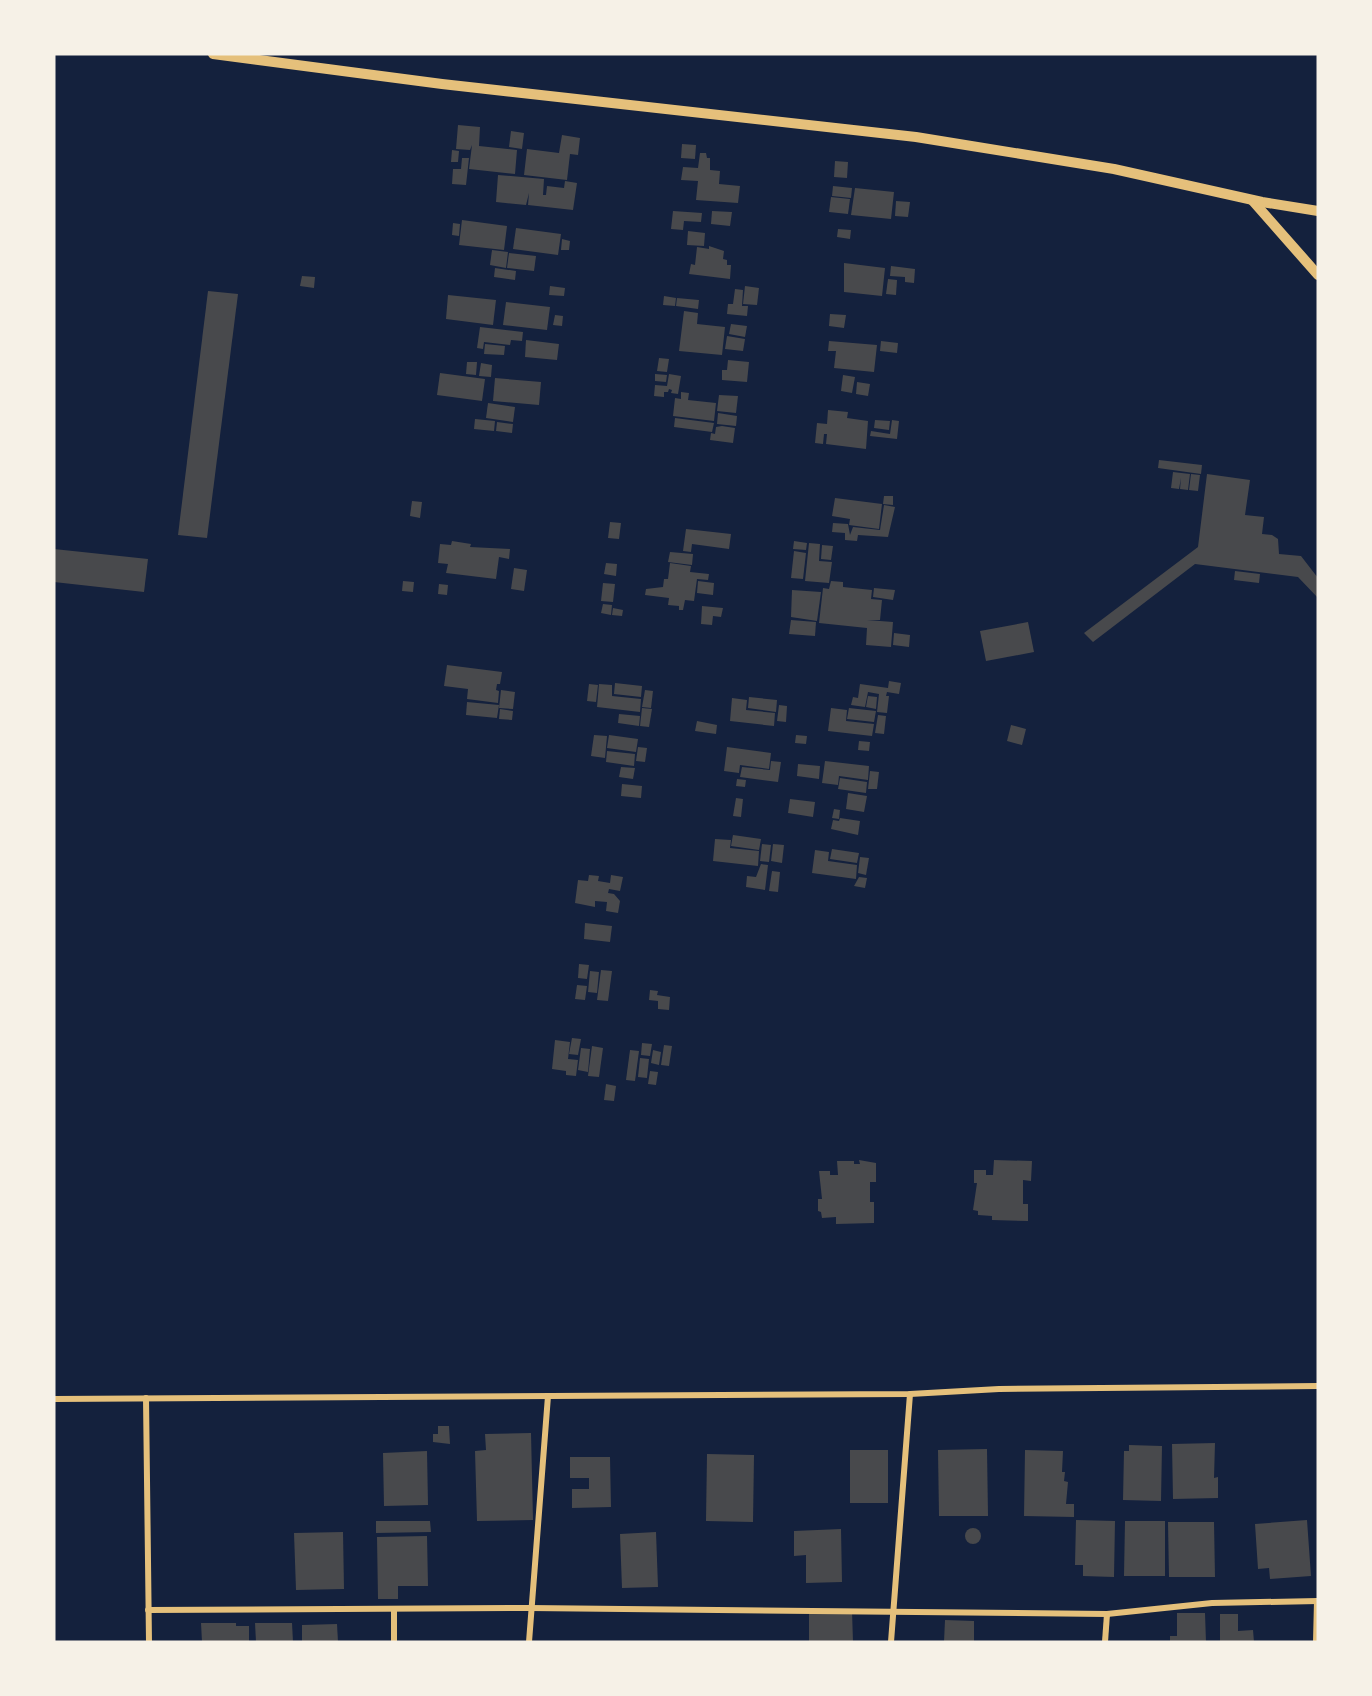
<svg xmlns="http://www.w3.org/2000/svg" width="1372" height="1696" viewBox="0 0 1372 1696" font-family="Jost,sans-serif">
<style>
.building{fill:#48494c}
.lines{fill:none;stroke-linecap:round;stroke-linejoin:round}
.minor{stroke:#e5c07b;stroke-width:6}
.tertiary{stroke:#e5c07b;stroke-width:10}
</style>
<rect width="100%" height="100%" fill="#14213d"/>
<g class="building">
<polygon points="458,125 480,127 479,146 517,150 515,174 469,169 472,145 470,150 456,149"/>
<polygon points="511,131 524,133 522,149 509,147"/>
<polygon points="562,135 580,138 578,155 570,154 567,180 524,175 527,149 559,153"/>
<polygon points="682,144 696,145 695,159 681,158"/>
<polygon points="452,150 459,151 458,162 451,162"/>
<polygon points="700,153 706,153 707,158 710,158 710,170 720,171 719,184 740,186 738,203 696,200 698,181 681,180 683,167 698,168"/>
<polygon points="462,158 469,158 466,185 452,184 453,169 461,169"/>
<polygon points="835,161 848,162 847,178 834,177"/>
<polygon points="498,175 544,179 543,195 546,195 547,186 564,188 565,181 577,183 573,210 528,205 529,193 526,205 496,202"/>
<polygon points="833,186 852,188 851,198 832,196"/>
<polygon points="855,188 894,192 891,219 851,215"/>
<polygon points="831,197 850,199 848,214 829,212"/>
<polygon points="896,201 910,202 908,217 895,216"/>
<polygon points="673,211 702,213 701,222 684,221 683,230 671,229"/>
<polygon points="712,211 732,212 730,226 711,224"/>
<polygon points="462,220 507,226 504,250 459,245"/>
<polygon points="453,223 460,224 459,236 452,235"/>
<polygon points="516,228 561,234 558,255 513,249"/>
<polygon points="838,229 851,230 850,239 837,237"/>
<polygon points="688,231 705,233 704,246 687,245"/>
<polygon points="562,239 570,241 569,250 561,250"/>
<polygon points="709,246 724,251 723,259 727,260 727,265 731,265 730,279 689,274 691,264 695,265 697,247 709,249"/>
<polygon points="492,250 508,252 506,268 490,265"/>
<polygon points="509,253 536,256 534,271 507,268"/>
<polygon points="844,263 885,268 882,296 844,292"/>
<polygon points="891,266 915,269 914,283 905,282 905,277 890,276"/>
<polygon points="495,268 516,271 515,280 494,277"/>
<polygon points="302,276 315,277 314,288 300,286"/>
<polygon points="888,279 897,280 896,295 886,294"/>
<polygon points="550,286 565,288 564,296 549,295"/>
<polygon points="745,286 759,288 757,305 743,304"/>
<polygon points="735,289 743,290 742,306 748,306 747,316 727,314 728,304 733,304"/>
<polygon points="208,291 238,294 207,538 178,535"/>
<polygon points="448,295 496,300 493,325 446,319"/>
<polygon points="664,296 676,298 675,306 663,305"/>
<polygon points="677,298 699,300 698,309 676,306"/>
<polygon points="506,302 550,307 547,330 503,325"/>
<polygon points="684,311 698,313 697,324 725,327 722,355 679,351"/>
<polygon points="830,314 846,315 844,328 829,326"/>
<polygon points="555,315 563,316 562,326 553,325"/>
<polygon points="731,324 747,326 745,337 729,334"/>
<polygon points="480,327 523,332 522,341 511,340 510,345 484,342 483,349 477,348"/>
<polygon points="727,336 745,339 743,351 725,349"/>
<polygon points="526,340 559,344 557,360 525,357"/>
<polygon points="829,341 877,345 874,372 834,368 836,351 828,351"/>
<polygon points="881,341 898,343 897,353 880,351"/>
<polygon points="485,344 505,346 504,355 484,354"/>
<polygon points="659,358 669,359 667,372 657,371"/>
<polygon points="728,360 749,362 747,382 722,380 722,370 727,370"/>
<polygon points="467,362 477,362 476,375 466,374"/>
<polygon points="481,363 492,365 491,377 479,376"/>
<polygon points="440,373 485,379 482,401 437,395"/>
<polygon points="655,374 667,375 666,382 655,381"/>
<polygon points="669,374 681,376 678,394 671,393 672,390 669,389 668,392 664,392 664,397 654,396 655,385 667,386"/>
<polygon points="843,375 855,377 852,393 841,391"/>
<polygon points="495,378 541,382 539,405 493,401"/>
<polygon points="857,382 870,384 868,396 856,394"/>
<polygon points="681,392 689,393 688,400 716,403 714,421 673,416 675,398 681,399"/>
<polygon points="719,395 738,396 736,413 717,411"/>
<polygon points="488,403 515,407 513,422 486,418"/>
<polygon points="828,410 848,412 847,418 868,421 866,449 826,444 827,434 824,434 823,444 815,443 817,423 827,424"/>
<polygon points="718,413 737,416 736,426 717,424"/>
<polygon points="675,418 714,423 712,432 674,427"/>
<polygon points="475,419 495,421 494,431 474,429"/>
<polygon points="875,420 890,421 889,430 874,428"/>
<polygon points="892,420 899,421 897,439 870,436 871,431 890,434"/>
<polygon points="497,422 513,424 512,433 496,431"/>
<polygon points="722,426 735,428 733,443 710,440 711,433 715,434 716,427"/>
<polygon points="1159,460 1202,465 1201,474 1158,468"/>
<polygon points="1173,472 1190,474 1188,490 1180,489 1181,478 1179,489 1171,488"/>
<polygon points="1191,474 1200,475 1198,491 1189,490"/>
<polygon points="1207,474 1250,480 1245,515 1264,517 1262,534 1272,535 1278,539 1279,554 1301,556 1318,578 1318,598 1298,577 1195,564 1093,642 1084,633 1198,547"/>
<polygon points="884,496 893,496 893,505 883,504"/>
<polygon points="835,498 882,504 879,529 849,525 850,519 832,516"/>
<polygon points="412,501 422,502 420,518 410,516"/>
<polygon points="884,505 895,507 888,537 858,535 857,541 845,540 845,533 832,532 833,523 848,524 850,535 853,527 880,530"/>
<polygon points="610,522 621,523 619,539 608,538"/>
<polygon points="686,529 731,534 729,549 692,544 691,552 683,551"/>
<polygon points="452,541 471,544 470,547 510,549 509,559 499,557 496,579 446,573 448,564 438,563 440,544 451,545"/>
<polygon points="794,541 807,543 806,550 793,549"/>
<polygon points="809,543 820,544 819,561 832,562 829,583 805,581"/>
<polygon points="822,545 833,546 831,560 821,559"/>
<polygon points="54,549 148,559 144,592 54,582"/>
<polygon points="794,551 806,553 803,579 791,578"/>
<polygon points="670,552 693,554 692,565 668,562"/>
<polygon points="606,563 617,564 616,576 604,574"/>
<polygon points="670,563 691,566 690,572 709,574 708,580 697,579 694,601 685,600 683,610 679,610 679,606 668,605 669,598 645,595 646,589 663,587 664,579 668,579"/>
<polygon points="514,568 527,570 524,591 511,589"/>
<polygon points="1235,571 1260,574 1259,583 1234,580"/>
<polygon points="403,581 414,582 413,592 402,591"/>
<polygon points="698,581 714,583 713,595 697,593"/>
<polygon points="831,581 843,582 843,587 872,590 871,599 882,600 880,620 867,620 893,622 891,647 866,645 867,628 819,623 823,588 829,589"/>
<polygon points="603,583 615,584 613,602 601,601"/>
<polygon points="439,584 448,585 447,595 438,594"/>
<polygon points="874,588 895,590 893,600 873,597"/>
<polygon points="792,590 821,592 817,621 791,617"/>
<polygon points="603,604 612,605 611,615 601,613"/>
<polygon points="702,606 723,608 721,617 713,616 712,625 701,624"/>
<polygon points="613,608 623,610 622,616 612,615"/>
<polygon points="791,620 816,622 815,636 789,634"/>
<polygon points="1028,622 1034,652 986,661 980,631"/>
<polygon points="894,633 910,635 909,647 893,645"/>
<polygon points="447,665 502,672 500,684 497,684 496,690 499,691 498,703 467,699 468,689 444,686"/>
<polygon points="889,681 901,683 899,694 887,692 886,696 889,696 887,713 877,712 879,694 868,692 865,707 851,705 853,697 858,698 860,684 888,688"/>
<polygon points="615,683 642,686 641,697 614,694"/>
<polygon points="589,684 598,685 596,702 587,701"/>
<polygon points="599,684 612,685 612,696 641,699 640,712 597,707"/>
<polygon points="501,690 515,692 513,709 499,708"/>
<polygon points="645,690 653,691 651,708 642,707"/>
<polygon points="868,696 877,697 876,709 866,707"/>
<polygon points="749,697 777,700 776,712 748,708"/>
<polygon points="732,698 747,700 746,710 775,713 774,726 730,721"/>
<polygon points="467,702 499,705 497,718 466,715"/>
<polygon points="779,705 787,706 786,722 777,721"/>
<polygon points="642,708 652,709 649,727 640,726"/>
<polygon points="831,708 847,710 846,721 874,724 872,736 828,731"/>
<polygon points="849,708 876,711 874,722 847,719"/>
<polygon points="500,709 513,711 512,720 499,719"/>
<polygon points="619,714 640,716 639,726 618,723"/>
<polygon points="878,715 886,716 884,734 875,733"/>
<polygon points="697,721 717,725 716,734 695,731"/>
<polygon points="1011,725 1026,729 1022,745 1007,741"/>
<polygon points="594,735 607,736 605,758 591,756"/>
<polygon points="609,735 638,739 636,752 607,748"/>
<polygon points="796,735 807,736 806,744 795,743"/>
<polygon points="859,741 870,742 869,751 858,750"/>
<polygon points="638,747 647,748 645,762 636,761"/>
<polygon points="727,747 771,753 769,769 740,765 739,773 724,771"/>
<polygon points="607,751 635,754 634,766 606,762"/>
<polygon points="771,761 781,762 778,782 740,777 742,767 770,770"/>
<polygon points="825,761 869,766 868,780 839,776 838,785 822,783"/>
<polygon points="798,764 820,766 819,779 797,776"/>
<polygon points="621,767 635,768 633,779 619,777"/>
<polygon points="870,771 879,772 877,789 868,789"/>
<polygon points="840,778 867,782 866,793 838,789"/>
<polygon points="737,779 746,780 745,787 736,786"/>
<polygon points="622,784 642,786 641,798 621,796"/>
<polygon points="848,793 867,796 864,812 846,809"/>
<polygon points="736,798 743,799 741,817 733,816"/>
<polygon points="790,799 815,802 813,817 788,813"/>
<polygon points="834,809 840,810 839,819 832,818"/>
<polygon points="840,818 860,821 858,835 831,829 833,820 839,821"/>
<polygon points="733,835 761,839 759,850 731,846"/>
<polygon points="715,839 731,840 730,848 759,851 758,866 713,861"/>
<polygon points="762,844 771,845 769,862 760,861"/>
<polygon points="773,844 784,845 782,863 771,861"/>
<polygon points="832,849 859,853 857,863 830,859"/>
<polygon points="815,850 829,852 828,861 857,865 856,879 812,873"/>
<polygon points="860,857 869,858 866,875 858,873"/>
<polygon points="761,864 768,865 765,890 746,887 747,876 756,877"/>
<polygon points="772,871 780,872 778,892 769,891"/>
<polygon points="589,875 599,876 598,881 610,883 611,875 623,877 620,891 609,889 608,893 614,894 620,901 618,913 606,911 607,902 595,901 595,907 575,903 578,880 588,881"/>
<polygon points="859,877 867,878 865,888 854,886"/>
<polygon points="585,923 612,926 610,942 584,939"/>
<polygon points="579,964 589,965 587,979 578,978"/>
<polygon points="601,970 612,971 608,1001 597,1000"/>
<polygon points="590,971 599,972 597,993 588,992"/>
<polygon points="577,985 587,986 585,1000 575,999"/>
<polygon points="650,990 658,991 657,995 670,997 669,1010 658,1009 658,1001 649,1000"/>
<polygon points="572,1038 581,1039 578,1055 569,1054"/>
<polygon points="555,1040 570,1042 568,1059 578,1060 576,1076 566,1075 566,1071 552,1069"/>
<polygon points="642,1043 652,1044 650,1056 641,1055"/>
<polygon points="664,1045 672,1046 669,1066 661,1065"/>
<polygon points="592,1046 603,1048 599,1077 588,1076"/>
<polygon points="581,1048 590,1049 588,1072 578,1070"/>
<polygon points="630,1050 639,1051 635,1081 626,1080"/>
<polygon points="653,1050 661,1052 659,1065 651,1063"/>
<polygon points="640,1058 649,1059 647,1078 638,1077"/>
<polygon points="650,1071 658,1072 656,1085 648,1084"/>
<polygon points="606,1084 616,1086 614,1101 604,1100"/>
<polygon points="859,1160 876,1163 876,1182 870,1182 870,1202 874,1202 874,1223 836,1224 836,1217 822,1218 821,1212 818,1211 818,1199 822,1199 819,1171 830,1171 830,1175 838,1175 837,1161 854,1161 854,1164 860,1164"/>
<polygon points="994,1160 1032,1161 1031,1181 1023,1180 1023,1204 1028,1204 1028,1221 992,1220 992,1216 978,1215 978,1211 973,1210 977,1183 974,1183 974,1170 986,1170 986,1175 993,1175"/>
<polygon points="438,1426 449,1426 450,1444 433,1442 433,1434 438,1434"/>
<polygon points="531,1433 533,1520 477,1521 475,1451 486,1450 485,1434"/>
<polygon points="1215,1443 1214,1478 1218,1477 1218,1498 1173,1499 1172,1444"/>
<polygon points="1129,1445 1162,1446 1161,1501 1123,1500 1124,1451 1129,1451"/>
<polygon points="987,1449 988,1516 939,1516 938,1450"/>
<rect x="850" y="1450" width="38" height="53"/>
<polygon points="1025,1450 1063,1451 1062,1472 1065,1472 1064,1481 1068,1482 1066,1504 1074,1504 1074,1517 1024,1516"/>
<polygon points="427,1451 428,1505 384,1506 383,1453"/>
<polygon points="707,1454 754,1455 753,1522 706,1521"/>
<polygon points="570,1457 610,1457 611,1507 572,1508 572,1489 589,1489 589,1478 570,1478"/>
<polygon points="1076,1520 1115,1521 1114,1577 1083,1576 1083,1565 1075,1565"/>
<polygon points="1307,1520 1311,1576 1270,1579 1269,1568 1258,1569 1255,1524"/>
<polygon points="376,1521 430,1521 431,1532 376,1533"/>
<polygon points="1125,1521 1165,1521 1165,1576 1124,1576"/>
<polygon points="1168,1522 1214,1522 1215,1577 1169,1577"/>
<circle cx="973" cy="1536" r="8"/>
<polygon points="841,1529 842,1582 806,1583 806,1555 794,1556 794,1531"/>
<polygon points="343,1532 344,1589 296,1590 294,1533"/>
<polygon points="656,1532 658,1587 622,1588 620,1534"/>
<polygon points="427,1536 428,1586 398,1586 398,1599 378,1599 377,1537"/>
<polygon points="852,1611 853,1642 809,1642 809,1612"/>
<polygon points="1177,1613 1205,1613 1206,1642 1170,1642 1170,1636 1177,1636"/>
<polygon points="1220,1614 1238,1614 1238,1631 1253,1630 1254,1642 1220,1642"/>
<polygon points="945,1620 974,1621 974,1642 944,1642"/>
<polygon points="201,1623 236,1623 236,1626 249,1626 249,1642 202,1642"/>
<polygon points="255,1623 292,1623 293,1642 256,1642"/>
<polygon points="337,1624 338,1642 302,1642 302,1625"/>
</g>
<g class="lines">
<g class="minor">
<polyline points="146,1398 149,1642"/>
<polyline points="54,1399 910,1394 999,1389 1318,1386"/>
<polyline points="148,1610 530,1608 1107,1614 1212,1603 1318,1601"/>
<polyline points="394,1642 394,1609"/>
<polyline points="529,1642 548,1396"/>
<polyline points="891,1642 910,1394"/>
<polyline points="1105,1642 1107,1614"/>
<polyline points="1316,1642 1317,1601"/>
</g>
<g class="tertiary">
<polyline points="213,54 442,84 916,137 1114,169 1262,202 1318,211"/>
<polyline points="1252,200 1318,275"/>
</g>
</g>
<rect width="1372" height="1696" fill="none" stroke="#f6f1e7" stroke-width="111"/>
</svg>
